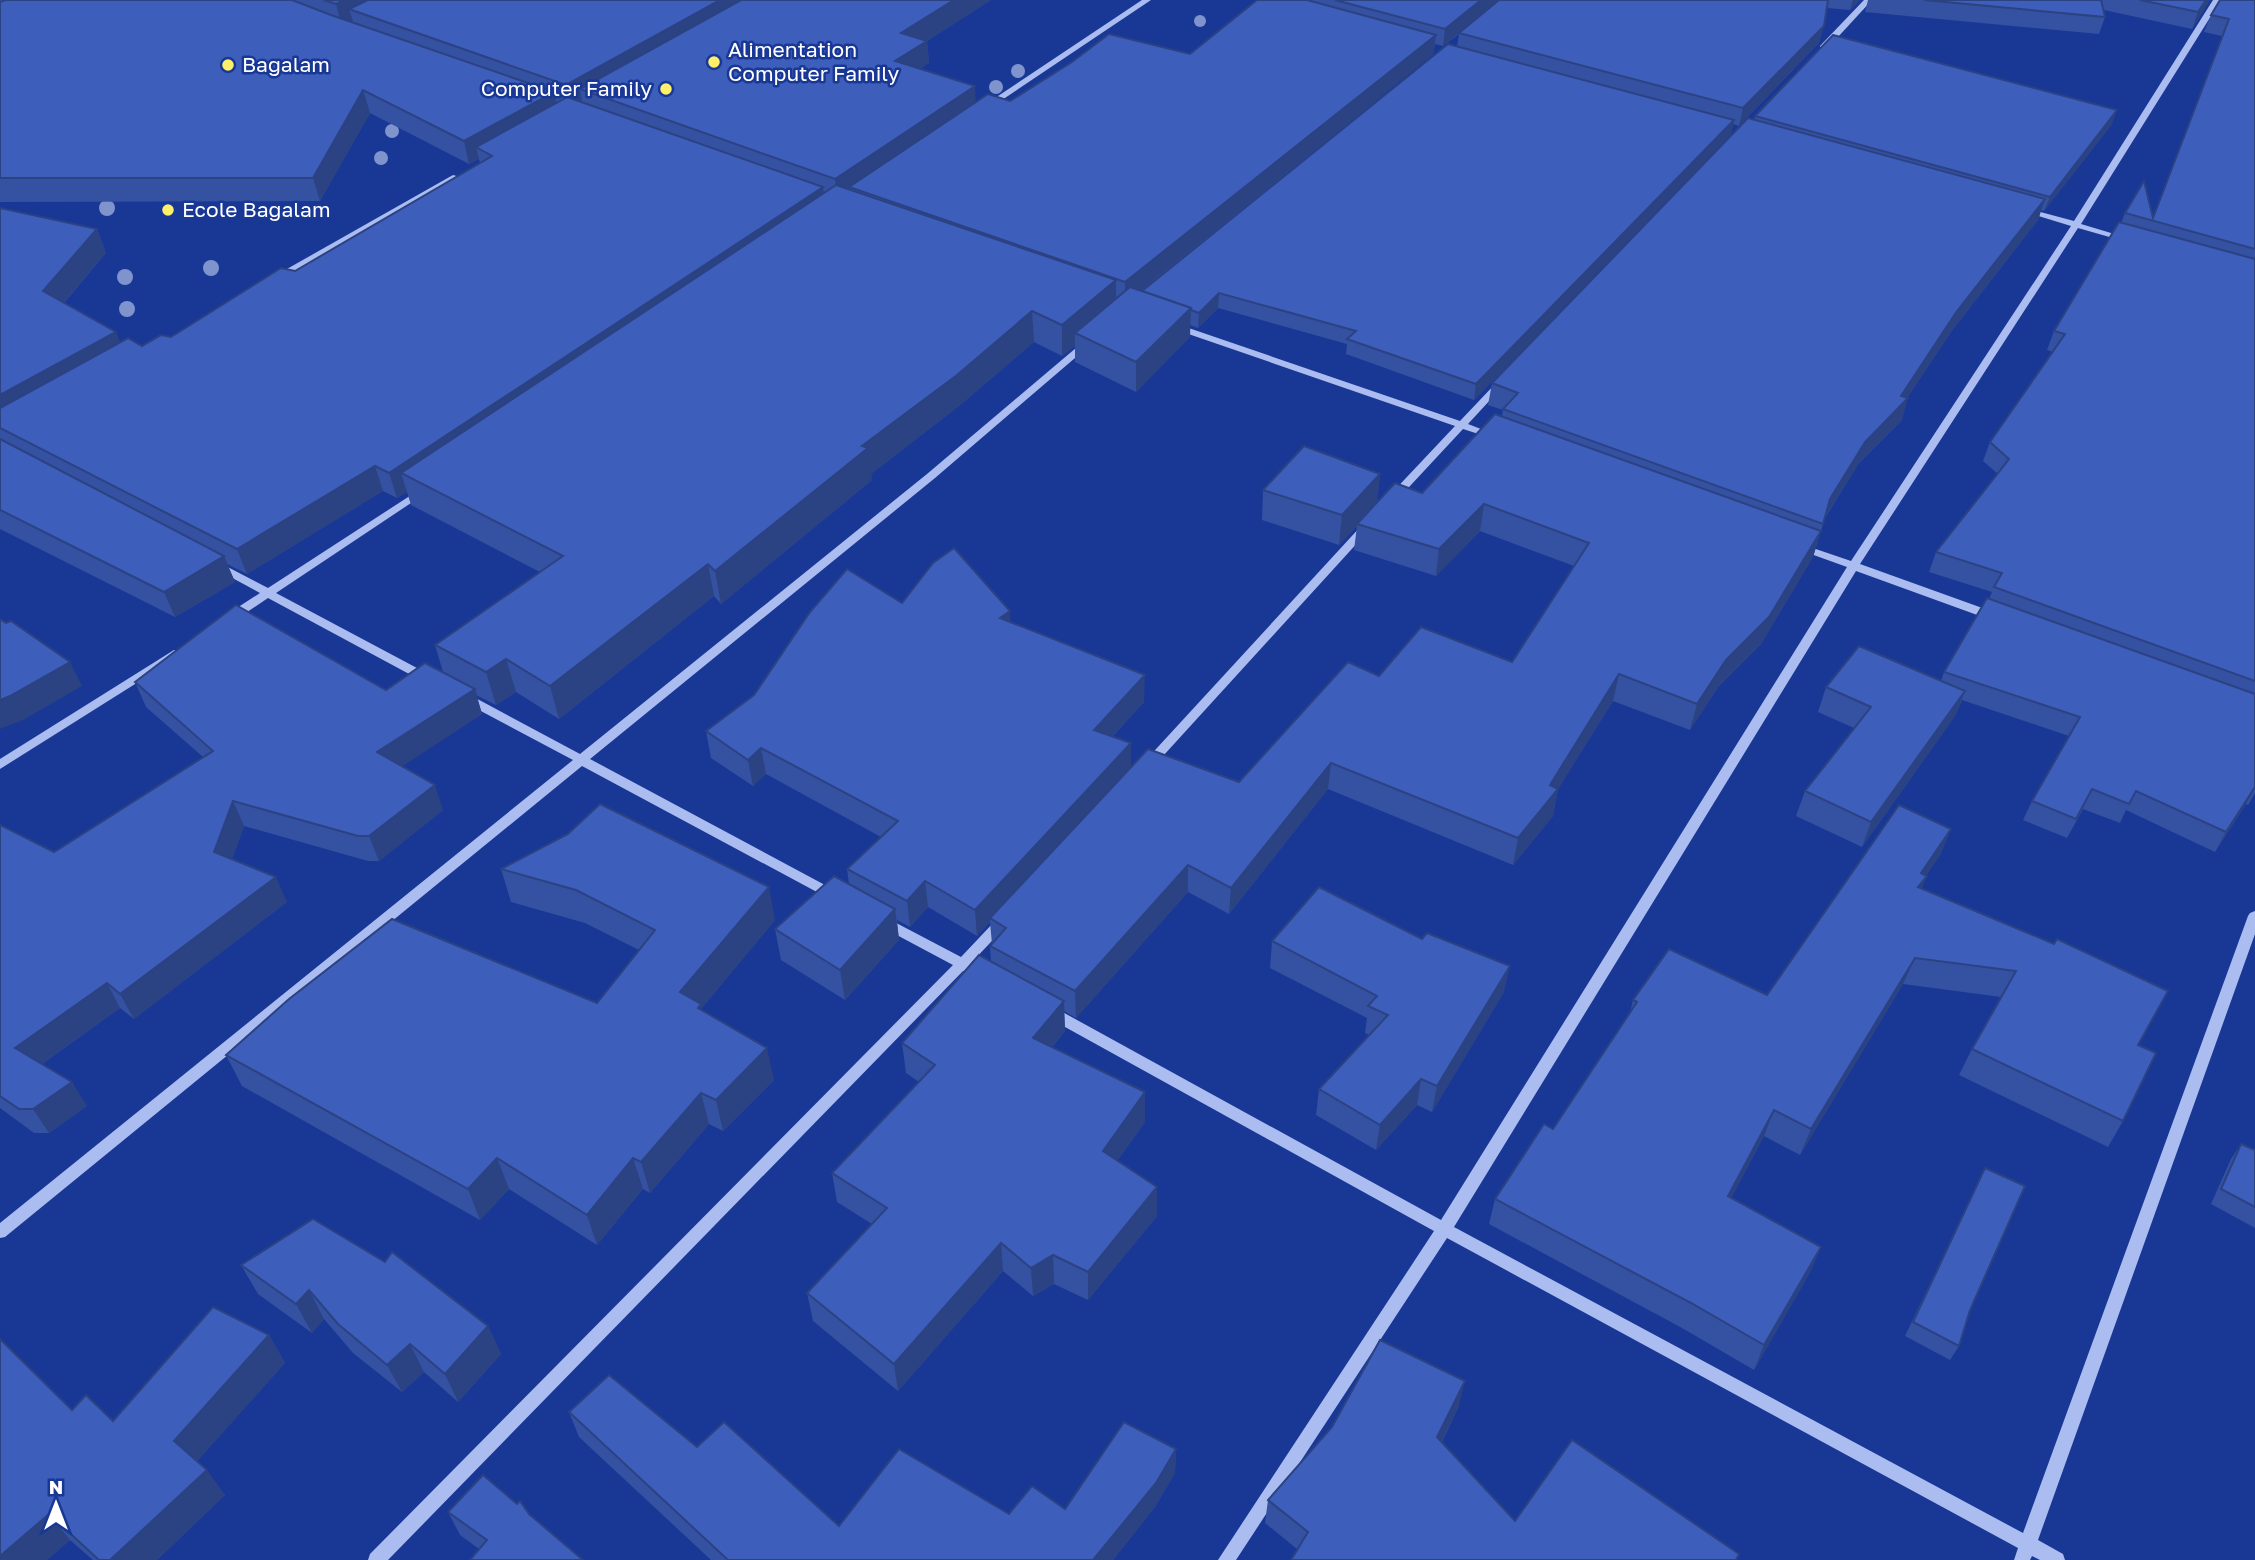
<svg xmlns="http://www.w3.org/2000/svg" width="2255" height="1560" viewBox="0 0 2255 1560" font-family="'Golos Text',sans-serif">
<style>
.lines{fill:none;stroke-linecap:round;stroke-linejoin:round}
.minor{fill:#abbdf0;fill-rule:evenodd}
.tree{fill:#7f93cd}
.wall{fill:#3551a1;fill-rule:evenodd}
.shaded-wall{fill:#2b4283}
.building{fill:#3e5ebb;stroke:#2b4283;stroke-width:2}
.poi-dot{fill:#fff06a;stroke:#193895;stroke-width:2.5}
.labels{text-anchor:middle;stroke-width:5;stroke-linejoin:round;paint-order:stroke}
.far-poi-label{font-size:21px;fill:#fff;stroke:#193895;text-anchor:start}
</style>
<rect width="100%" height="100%" fill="#193895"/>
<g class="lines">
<g class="minor">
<polygon points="1142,0 1151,0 990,108 983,106"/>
<polygon points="1864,0 1872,0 1826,50 1820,50 1820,46"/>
<polygon points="2213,0 2221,0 2081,224 2131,239 2127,242 2078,228 1860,564 1999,614 2001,617 1999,620 1991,620 1856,571 1454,1227 2023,1533 2248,916 2250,913 2255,911 2255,934 2038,1540 2063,1554 2065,1560 2040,1560 2032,1556 2030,1560 2014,1560 2018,1548 1447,1238 1236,1560 1218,1560 1434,1231 1047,1017 1045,1013 1047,1009 1052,1008 1057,1009 1441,1220 1847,567 1797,549 1796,547 1801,544 1851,561 2071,226 2022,211 2026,208 2074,221"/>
<polygon points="453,175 460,177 279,280 276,281 271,278"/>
<polygon points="1174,323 1460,421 1497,382 1503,382 1503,386 1468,424 1499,436 1494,439 1463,429 1397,500 1389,500 1388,498 1389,496 1455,426 1171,328 1169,326"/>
<polygon points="1086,341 1091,344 1089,346 935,478 590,759 838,892 839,895 838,898 828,898 582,766 5,1237 0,1238 0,1223 573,760 462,701 460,698 462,695 470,695 580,754 927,474 1083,342"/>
<polygon points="422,488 427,491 426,493 276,593 432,676 434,679 432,682 424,682 268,598 234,621 226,621 224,618 226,615 260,593 212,567 211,565 212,563 220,563 268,588"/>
<polygon points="1366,524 1370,525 1371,527 1370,529 1153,767 1145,767 1143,764 1145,761 1362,525"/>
<polygon points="174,650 178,651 180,654 178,657 0,769 0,759"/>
<polygon points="883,916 961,957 996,920 1006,920 1008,924 971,963 986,970 988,974 986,978 981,979 963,971 388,1560 368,1560 370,1554 953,965 878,925 876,921 878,917"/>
</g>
</g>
<g class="tree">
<circle cx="1200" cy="21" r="6"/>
<circle cx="1018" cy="71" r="7"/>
<circle cx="996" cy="87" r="7"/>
<circle cx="392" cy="131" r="7"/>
<circle cx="381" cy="158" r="7"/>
<circle cx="107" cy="208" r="8"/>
<circle cx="211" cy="268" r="8"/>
<circle cx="125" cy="277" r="8"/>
<circle cx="127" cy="309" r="8"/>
</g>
<g class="wall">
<path d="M 0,0 L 991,0 L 927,41 L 929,63 L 920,69 L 976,102 L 1010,101 L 1190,54 L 1257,0 L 1860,0 L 1850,10 L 1827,8 L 1819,43 L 1739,126 L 1733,124 L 1731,134 L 1474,400 L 1346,354 L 1347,344 L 1218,308 L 1198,328 L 1190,325 L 1190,337 L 1136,392 L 1075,362 L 1075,346 L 1062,356 L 1034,342 L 959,406 L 871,474 L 872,480 L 721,604 L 714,596 L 559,719 L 516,692 L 496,705 L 476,695 L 482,714 L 402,766 L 443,810 L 379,861 L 368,861 L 244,826 L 232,859 L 287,902 L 134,1019 L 120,1008 L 42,1064 L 87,1106 L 49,1133 L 34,1133 L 0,1108 L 0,825 L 54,852 L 203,757 L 146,707 L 135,682 L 386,690 L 443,672 L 435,645 L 540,572 L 411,505 L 407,492 L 397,498 L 383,491 L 247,574 L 227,564 L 235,582 L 175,617 L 0,529 L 0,208 L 97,229 L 106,253 L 64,303 L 120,342 L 142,346 L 171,337 L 295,271 L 480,163 L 479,159 L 469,164 L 370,113 L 320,201 L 0,202 ZM 1459,34 L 1457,47 L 1142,291 L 1141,291 L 1433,54 L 1435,44 L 1443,46 Z"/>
<polygon points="1868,0 2210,0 2192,29 2104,10 2105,17 2099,34 1865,12"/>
<polygon points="2255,0 2255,793 2248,805 2246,804 2215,852 2126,810 2120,823 2083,809 2067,838 2023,820 2032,801 2069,736 1962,700 1955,716 1862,847 1796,816 1805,791 1854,728 1818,712 1826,687 1941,681 1944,672 1989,599 1992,592 1929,572 1936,552 1998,474 1983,461 1990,442 2053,352 2047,350 2054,331 2121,223 2125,213 2153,218 2222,36 2204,32 2211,15"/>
<polygon points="1755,116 2112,124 2044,211 2041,210 2038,220 1951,332 1907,398 1902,420 1859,463 1825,518 1813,557 1761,644 1719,686 1690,730 1613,701 1558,789 1553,816 1513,865 1328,789 1229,914 1188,892 1076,1018 1064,1011 1065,1031 1052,1047 1145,1092 1145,1122 1117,1161 1157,1187 1157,1216 1088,1300 1054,1284 1033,1296 1003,1271 898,1391 813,1321 807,1293 872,1224 837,1202 832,1173 919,1082 906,1073 902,1043 991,962 990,946 992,944 990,922 977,936 928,907 910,927 897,920 899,940 845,1000 781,960 775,929 849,884 847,869 881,837 766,774 753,786 711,758 706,731 902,603 1010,611 1010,622 1144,702 1113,736 1131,766 1239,782 1379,676 1512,662 1574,566 1480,531 1436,576 1354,550 1357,526 1339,545 1262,520 1263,490 1380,474 1377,501 1422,493 1502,417 1503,410 1488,405 1492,383 1754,120"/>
<polygon points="1951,829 1940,855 1926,875 1922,889 2138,1045 2123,1121 2108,1147 1959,1075 1972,1049 2001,997 1903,984 1800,1155 1764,1136 1731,1198 1821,1247 1810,1272 1754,1370 1682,1328 1489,1224 1495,1199 1553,1129 1630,1013 1633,1000 1767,995"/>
<polygon points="501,869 775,920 702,1008 702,1010 774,1080 723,1131 709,1124 650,1193 643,1189 597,1245 509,1189 480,1220 242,1086 226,1055 597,1003 639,950 585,923 511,902"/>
<polygon points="1272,941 1504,992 1432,1112 1417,1105 1376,1150 1316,1115 1319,1089 1369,1035 1365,1033 1367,1018 1270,968"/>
<polygon points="2241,1144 2255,1150 2255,1228 2211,1204 2231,1159"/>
<polygon points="1985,1168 1970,1310 1959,1346 1950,1360 1905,1336"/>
<polygon points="241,1265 488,1326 501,1354 458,1402 424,1372 402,1392 353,1353 324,1319 312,1333 258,1294"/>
<polygon points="269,1335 285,1363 197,1461 225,1495 157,1560 93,1560 70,1540 47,1560 0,1560 72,1410 113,1421"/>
<polygon points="1459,1406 1442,1442 1515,1521 1739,1554 1297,1549 1265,1523 1268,1500"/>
<polygon points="569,1412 697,1447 839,1526 1065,1509 1176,1449 1175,1473 1155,1507 1113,1560 711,1560 579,1437"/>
<polygon points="448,1512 529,1514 479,1549 460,1535"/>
</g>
<g class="shaded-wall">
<polygon points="344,0 396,0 349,9 353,21 342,26 336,4"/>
<polygon points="720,0 763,0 580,89 582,102 571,108 566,85"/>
<polygon points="954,0 991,0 903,56 901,33"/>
<polygon points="1481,0 1500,0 1443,46 1445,29"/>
<polygon points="1853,0 1860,0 1850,10"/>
<polygon points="2206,0 2210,0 2192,29 2198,12"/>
<polygon points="1824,26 1819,43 1739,126 1743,108"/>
<polygon points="1436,35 1433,54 1125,303 1125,282"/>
<polygon points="927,41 929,63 897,84 895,61"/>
<polygon points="975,86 976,109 849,187 850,195 838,203 835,179"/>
<polygon points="363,90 370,113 320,201 313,178"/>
<polygon points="554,92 559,115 476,147 479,159 469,164 464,141"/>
<polygon points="2117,110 2112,124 2044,211 2050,197"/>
<polygon points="1734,120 1731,134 1474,400 1476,384"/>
<polygon points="823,187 826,211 401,473 407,492 397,498 389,473"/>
<polygon points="2045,199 2038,220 1951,332 1904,403 1908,398 1902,420 1859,463 1823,520 1830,499 1865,442 1901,396 1957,311"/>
<polygon points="97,229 106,253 53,315 43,291"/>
<polygon points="1116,280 1116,311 1075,333 1075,346 1062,356 1062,325"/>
<polygon points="1219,293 1218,308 1198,328 1199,313"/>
<polygon points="1191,308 1190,337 1136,392 1136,362"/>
<polygon points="1032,311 1034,342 959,406 871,474 872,480 721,604 715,571 862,446"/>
<polygon points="116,332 126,356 0,427 0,395"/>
<polygon points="375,466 383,491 247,574 237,549"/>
<polygon points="1380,474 1377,504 1357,524 1357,526 1339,545 1342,515"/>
<polygon points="1484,504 1480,531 1436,576 1439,549"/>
<polygon points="1821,531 1813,557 1761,644 1719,686 1690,730 1697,704 1726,660"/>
<polygon points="224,556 235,582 175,617 164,592"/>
<polygon points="708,564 714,596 559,719 550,686"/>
<polygon points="1010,611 1011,638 1000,618"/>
<polygon points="506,659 516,692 496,705 486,672"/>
<polygon points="70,662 82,686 23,720 0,729 0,700"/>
<polygon points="1619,674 1613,701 1557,791 1558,789 1553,816 1513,865 1518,838"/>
<polygon points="1145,675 1144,702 1094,756 1094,730"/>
<polygon points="475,689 482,714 386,777 377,752"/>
<polygon points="1965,691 1955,716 1862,847 1871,822"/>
<polygon points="1131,743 1131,770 990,918 990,922 977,936 975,910"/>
<polygon points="761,748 766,774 753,786 748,760"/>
<polygon points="1331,763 1328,789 1229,914 1231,888"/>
<polygon points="435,785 443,810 379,861 369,836"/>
<polygon points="2255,787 2246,804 2215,852 2226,832"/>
<polygon points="233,801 244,826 226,877 214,852"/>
<polygon points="1951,829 1940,855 1923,881 1927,876 1916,902 1907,913 1921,873"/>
<polygon points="1188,865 1188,892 1076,1018 1075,991"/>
<polygon points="276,877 287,902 134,1019 120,994"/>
<polygon points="925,881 928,907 910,927 907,901"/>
<polygon points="769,887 775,920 702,1008 708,1036 680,992"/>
<polygon points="895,909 899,940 845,1000 840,970"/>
<polygon points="1915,958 1903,984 1800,1155 1811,1129"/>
<polygon points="1510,966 1504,992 1432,1112 1437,1086"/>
<polygon points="107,983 120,1008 30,1072 15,1048"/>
<polygon points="1064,1001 1065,1031 1034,1067 1033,1038"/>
<polygon points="767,1048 774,1080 723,1131 716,1100"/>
<polygon points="1421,1079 1417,1105 1376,1150 1380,1125"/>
<polygon points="72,1082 87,1106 49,1133 33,1109"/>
<polygon points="1145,1092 1145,1122 1103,1180 1103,1151"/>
<polygon points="701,1093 709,1124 650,1193 641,1162"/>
<polygon points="1774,1110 1764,1136 1719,1221 1728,1196"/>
<polygon points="497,1158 509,1189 480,1220 468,1189"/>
<polygon points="633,1158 643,1189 597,1245 587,1215"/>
<polygon points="1157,1187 1157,1216 1088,1300 1088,1272"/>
<polygon points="1001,1243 1003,1271 898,1391 894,1364"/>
<polygon points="1821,1247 1810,1272 1754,1370 1764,1345"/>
<polygon points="1053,1255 1054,1284 1033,1296 1031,1268"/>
<polygon points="309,1290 324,1319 312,1333 296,1304"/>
<polygon points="488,1326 501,1354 458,1402 445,1374"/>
<polygon points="269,1335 285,1363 192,1467 174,1441"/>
<polygon points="410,1344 424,1372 402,1392 387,1365"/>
<polygon points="1465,1381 1459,1406 1432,1461 1437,1437"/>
<polygon points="1176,1449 1175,1473 1155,1507 1113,1560 1093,1560"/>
<polygon points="207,1470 225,1495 157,1560 110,1560"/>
<polygon points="49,1514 70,1540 47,1560 0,1560 0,1556"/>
</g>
<g class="building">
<polygon points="5,0 292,0 331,15 554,92 464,141 363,90 313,178 0,178 0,2"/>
<polygon points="324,0 344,0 336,4"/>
<polygon points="368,0 720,0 566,85 349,9"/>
<polygon points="741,0 954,0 901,33 927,41 895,61 975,86 835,179 580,89"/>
<polygon points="1257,0 1307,0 1436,35 1125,282 849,187 988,94 1010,101 1072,62 1109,34 1190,54"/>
<polygon points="1335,0 1481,0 1445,29"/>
<polygon points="1499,0 1828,0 1824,26 1743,108 1459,33"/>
<polygon points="1924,0 2101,0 2105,17"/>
<polygon points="2140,0 2206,0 2198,12"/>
<polygon points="2220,0 2255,0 2255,249 2125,213 2144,181 2153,218 2229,19 2211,15"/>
<polygon points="1833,35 2117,110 2050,197 1755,116"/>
<polygon points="1448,44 1734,120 1476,384 1347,339 1356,331 1219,293 1199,313 1191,310 1191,308 1142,291"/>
<polygon points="567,97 823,187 389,473 375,466 237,549 0,428 0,408 128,338 142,346 161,335 171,337 281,268 295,271 492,156 476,147"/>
<polygon points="1748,118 2045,199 1957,311 1901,396 1908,398 1865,442 1830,499 1823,524 1503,409 1518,393 1492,383"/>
<polygon points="836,185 1116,280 1062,325 1032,311 957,375 862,446 868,448 715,571 708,564 550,686 506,659 486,672 435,645 563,556 401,473"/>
<polygon points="0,208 97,229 43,291 116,332 0,395"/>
<polygon points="2119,222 2255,259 2255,681 1994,587 2002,573 1936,552 2009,459 1990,442 2065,334 2054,331"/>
<polygon points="1130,287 1191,308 1136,362 1075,333"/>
<polygon points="1495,414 1821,531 1769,617 1726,660 1697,704 1619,674 1550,785 1558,789 1518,838 1331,763 1231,888 1188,865 1075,991 990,946 1006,928 990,918 1148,749 1239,782 1348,662 1379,676 1421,627 1512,662 1589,543 1484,504 1439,549 1357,524 1395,483 1422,493"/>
<polygon points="0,439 224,556 164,592 0,510"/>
<polygon points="1304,446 1380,474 1342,515 1263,490"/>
<polygon points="954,548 1010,611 1000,618 1145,675 1094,730 1131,743 975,910 925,881 907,901 847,869 898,821 761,748 748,760 706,731 754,695 810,612 847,569 902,603 933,563"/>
<polygon points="1987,598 2255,694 2255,787 2226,832 2136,791 2129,804 2092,789 2076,819 2032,801 2080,717 1944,672"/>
<polygon points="236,605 386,690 425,663 475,689 377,752 435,785 369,836 358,836 233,801 214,852 276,877 120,994 107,983 15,1048 72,1082 33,1109 19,1109 0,1096 0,825 54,852 213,751 135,682"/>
<polygon points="0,619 6,623 11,621 70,662 10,696 0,700"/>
<polygon points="1859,646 1965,691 1871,822 1805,791 1871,707 1826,687"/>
<polygon points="600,804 769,887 680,992 701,1004 698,1008 767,1048 716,1100 701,1093 641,1162 633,1158 587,1215 497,1158 468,1189 226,1055 289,999 392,919 597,1003 655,930 576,890 501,869 568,834"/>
<polygon points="1899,805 1951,829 1921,873 1927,876 1918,887 2054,944 2057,939 2168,991 2138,1045 2156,1053 2123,1121 1972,1049 2016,971 1915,958 1811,1129 1774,1110 1728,1196 1821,1247 1764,1345 1691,1303 1495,1199 1544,1124 1553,1129 1637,1002 1633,1000 1669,949 1767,995"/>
<polygon points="834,876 895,909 840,970 775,929"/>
<polygon points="1319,887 1422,939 1427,933 1510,966 1437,1086 1421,1079 1380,1125 1319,1089 1388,1015 1368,1006 1377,996 1272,941"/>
<polygon points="979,955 1064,1001 1033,1038 1145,1092 1103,1151 1157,1187 1088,1272 1053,1255 1031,1268 1001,1243 894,1364 807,1293 887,1208 832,1173 935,1065 902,1043"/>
<polygon points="2241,1144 2255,1150 2255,1207 2221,1189"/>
<polygon points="1985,1168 2025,1186 1970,1310 1959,1346 1913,1322"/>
<polygon points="313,1219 385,1262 392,1252 488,1326 445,1374 410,1344 387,1365 338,1324 309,1290 296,1304 241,1265"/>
<polygon points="213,1307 269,1335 174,1441 207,1470 110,1560 99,1560 49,1514 0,1556 0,1339 72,1410 86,1395 113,1421"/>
<polygon points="1380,1340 1465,1381 1437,1437 1515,1521 1572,1440 1739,1554 1736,1560 1291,1560 1308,1532 1268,1500 1332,1427"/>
<polygon points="609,1375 697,1447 724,1422 839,1526 899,1449 1009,1514 1032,1486 1065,1509 1124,1422 1176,1449 1156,1483 1093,1560 728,1560 569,1412"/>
<polygon points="483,1475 517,1504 520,1501 529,1514 583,1560 470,1560 487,1540 448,1512"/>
</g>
<g class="poi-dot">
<circle cx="714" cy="62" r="7"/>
<circle cx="228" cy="65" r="7"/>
<circle cx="666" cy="89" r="7"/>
<circle cx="168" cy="210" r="7"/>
</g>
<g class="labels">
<g class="far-poi-label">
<text x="728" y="57">Alimentation<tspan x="728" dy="24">Computer Family</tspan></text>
<text x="242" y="72">Bagalam</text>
<text x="652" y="96" text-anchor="end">Computer Family</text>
<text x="182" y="217">Ecole Bagalam</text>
</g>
</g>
<g transform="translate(56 1504)" stroke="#193895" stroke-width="5" paint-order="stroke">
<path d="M0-5L12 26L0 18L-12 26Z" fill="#ffffff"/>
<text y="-10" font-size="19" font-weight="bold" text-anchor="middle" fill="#ffffff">N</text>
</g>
</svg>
